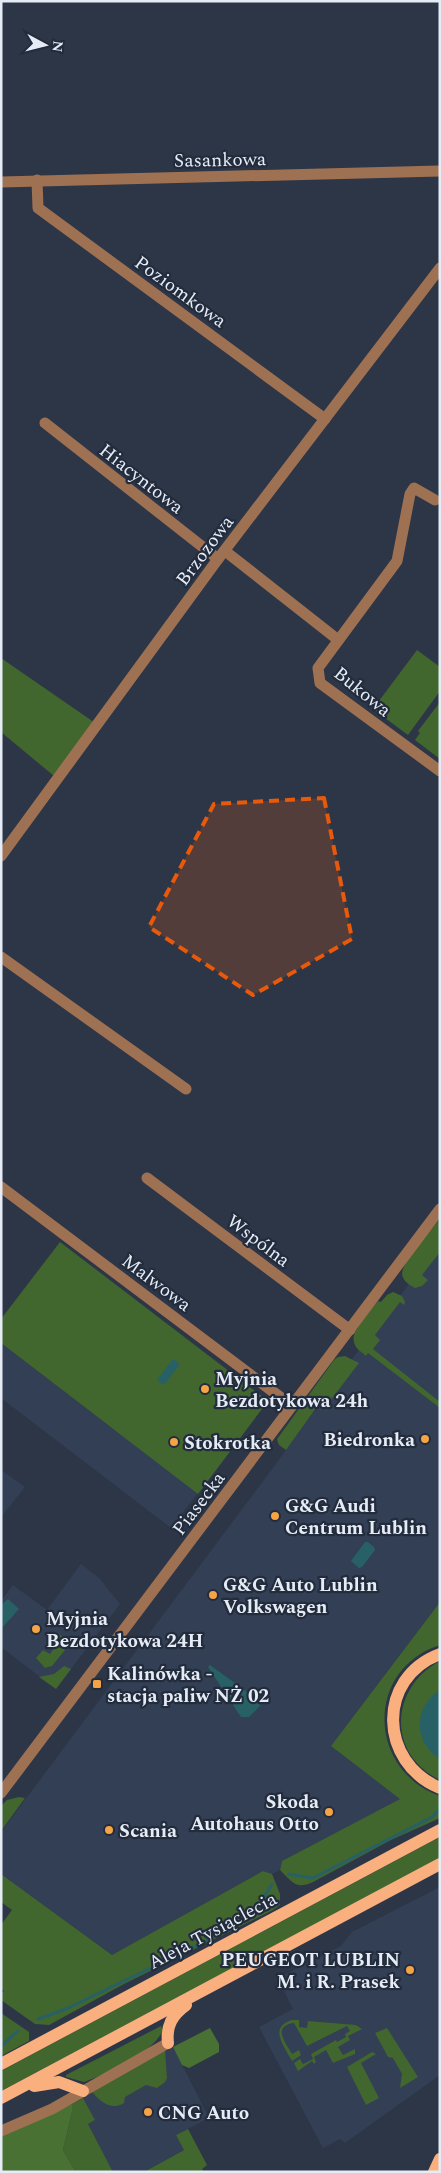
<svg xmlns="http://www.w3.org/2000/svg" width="441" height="2173" viewBox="0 0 441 2173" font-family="Spectral,serif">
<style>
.built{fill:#323f55}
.green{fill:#41662e}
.forest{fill:#497134}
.water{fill:#276166}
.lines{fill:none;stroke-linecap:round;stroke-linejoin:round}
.stream{stroke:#276166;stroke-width:3}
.minor{stroke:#9f7153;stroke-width:11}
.major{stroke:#fab07e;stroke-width:12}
.marked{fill:#e8590c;fill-opacity:0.2;stroke:#e8590c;stroke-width:4;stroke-dasharray:10 6;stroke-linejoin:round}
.poi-dot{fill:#f4a345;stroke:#232c3c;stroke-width:2}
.labels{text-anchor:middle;stroke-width:4.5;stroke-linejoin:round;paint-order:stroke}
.street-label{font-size:19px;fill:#e5ecf6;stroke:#232c3c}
.poi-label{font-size:19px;font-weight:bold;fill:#e5ecf6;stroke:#232c3c;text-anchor:start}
</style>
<rect width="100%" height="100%" fill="#2d3647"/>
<g class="built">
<polygon points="440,1251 440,1602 331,1746 401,1799 282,1861 280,1870 272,1874 263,1871 112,1955 1,1874 1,1832 278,1461 361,1347 428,1259"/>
<polygon points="177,1333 268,1401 171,1528 1,1398 1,1343 109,1426"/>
<polygon points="1,1470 25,1487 1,1517"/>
<polygon points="81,1564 99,1578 120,1604 56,1689 1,1647 1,1601 13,1585 47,1610"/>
<polygon points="440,1887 440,2075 345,2143 340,2139 323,2148 259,2027 293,2009 278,1978 341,1946 352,1932"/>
<polygon points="173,2047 209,2118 176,2135 185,2149 144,2172 113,2172 88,2124 95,2120 83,2098"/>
</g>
<g class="green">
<polygon points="417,650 440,667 440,691 408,735 373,709"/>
<polygon points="1,658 98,725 54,776 1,732"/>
<polygon points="440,702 440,759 415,740 420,733 418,731"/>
<path d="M 440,1219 L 440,1252 L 422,1275 L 428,1280 L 422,1286 L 415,1288 C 409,1285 403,1281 402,1274 C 402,1262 432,1229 440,1219 Z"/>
<polygon points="60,1242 268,1401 198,1494 1,1343 1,1319"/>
<path d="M 393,1292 L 402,1296 L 405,1302 L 404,1305 L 400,1302 L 375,1335 L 380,1340 L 373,1349 L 440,1402 L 440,1408 L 368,1353 L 366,1356 C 362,1352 357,1350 355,1345 C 348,1331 370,1311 378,1301 L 381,1302 L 387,1295 Z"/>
<polygon points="345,1356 359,1363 330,1401 324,1397 286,1450 279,1445 277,1439 280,1435 334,1360 338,1357"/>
<path d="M 440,1602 L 440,1645 C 365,1669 367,1770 440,1796 L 440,1818 L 391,1840 L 313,1882 C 296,1890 292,1882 280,1870 L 282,1861 L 400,1799 L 331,1746 Z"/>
<polygon points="58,1633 64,1638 65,1650 52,1666 45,1668 36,1658 43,1650 50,1654 56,1645 51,1638 53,1634"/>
<path d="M 440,1661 L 440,1780 C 387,1755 389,1688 440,1661 Z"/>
<polygon points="64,1666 71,1669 56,1689 39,1677 54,1674"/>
<polygon points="19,1797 25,1798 1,1831 1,1806 7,1800"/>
<polygon points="440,1837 440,1858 1,2091 1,2071"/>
<polygon points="263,1871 272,1874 280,1894 280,1905 273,1910 124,1984 49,2025 35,2024 1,2000 1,1994 4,1991 1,1989 1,1925 12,1910 1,1902 1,1874 112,1955"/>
<polygon points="1,2013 29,2032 29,2041 1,2056"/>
<path d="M 292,2020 L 299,2020 L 299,2027 L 307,2028 L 308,2021 L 356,2025 L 362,2029 L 348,2036 L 350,2040 L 338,2047 L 343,2055 L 355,2049 L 355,2054 L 333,2063 L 326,2050 L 314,2057 L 316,2062 L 314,2064 L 312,2061 L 298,2071 L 294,2063 L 300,2059 L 303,2064 L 313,2059 L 311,2054 L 336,2040 L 337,2042 L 346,2037 L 345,2034 L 350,2031 L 347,2026 L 307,2046 L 294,2023 C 272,2026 285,2042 292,2054 L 299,2050 L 301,2055 L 292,2061 C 284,2046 268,2027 292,2020 Z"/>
<path d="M 161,2026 L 163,2030 C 152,2054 109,2073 84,2082 L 66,2077 L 66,2075 Z"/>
<polygon points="387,2028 418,2077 400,2088 402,2074 393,2058 388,2057 375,2033"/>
<path d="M 165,2050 L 167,2078 L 165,2082 L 157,2088 L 146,2085 L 125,2097 L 124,2103 C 111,2111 101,2102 92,2092 Z"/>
<polygon points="372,2052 376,2054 361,2063 379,2098 366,2105 347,2067"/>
<polygon points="83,2098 95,2120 88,2124 113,2172 76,2172 63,2150 72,2112 72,2104"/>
<polygon points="188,2129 207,2165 202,2169 204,2172 144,2172 184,2150 176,2135"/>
</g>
<g class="forest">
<polygon points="210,2028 219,2044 219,2052 189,2068 182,2065 173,2047"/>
<polygon points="72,2104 72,2112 63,2150 76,2172 1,2172 1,2135"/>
</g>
<g class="water">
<polygon points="173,1359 180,1364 164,1385 157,1380"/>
<polygon points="365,1542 368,1542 374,1547 375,1550 362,1567 359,1568 351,1561"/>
<polygon points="8,1599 19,1609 1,1629 1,1605"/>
<polygon points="210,1665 258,1700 260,1706 249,1717 241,1717 208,1667"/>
<path d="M 440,1690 L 440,1759 C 412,1742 414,1706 440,1690 Z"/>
</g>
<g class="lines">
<g class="stream">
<polyline points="289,1874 313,1878 432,1817 440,1809"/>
<polyline points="38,2019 66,2009 190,1949 254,1914 272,1884"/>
<polyline points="1,2046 18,2031"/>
</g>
<g class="minor">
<polyline points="37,180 38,208 325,419"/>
<polyline points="1,182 440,171"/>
<polyline points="45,423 218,559"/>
<polyline points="435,500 414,488 410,494 397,561 318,668 320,683 440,771"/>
<polyline points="225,551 337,639"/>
<polyline points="1,856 218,559 440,268"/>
<polyline points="1,957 186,1089"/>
<polyline points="147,1178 350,1330"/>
<polyline points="1,1187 292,1406"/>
<polyline points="1,1793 440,1209"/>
<polyline points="1,2131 52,2109 168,2043"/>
</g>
<g class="major">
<path d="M 440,1654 C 376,1678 379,1763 440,1788"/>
<path d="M 168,2043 C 166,2026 172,2015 186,2005"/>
<polyline points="1,2064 440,1830"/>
<polyline points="34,2086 59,2082 83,2091"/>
<polyline points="1,2098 440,1864"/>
<polyline points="434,2172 440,2159"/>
</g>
</g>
<path class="marked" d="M 324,798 L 352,939 L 253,995 L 149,927 L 214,804 Z"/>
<g class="poi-dot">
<circle cx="205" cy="1389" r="5"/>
<circle cx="425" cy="1439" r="5"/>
<circle cx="174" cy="1442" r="5"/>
<circle cx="275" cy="1516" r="5"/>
<circle cx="213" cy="1595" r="5"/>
<circle cx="36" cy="1629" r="5"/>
<rect x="92" y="1679" width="10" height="10" rx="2.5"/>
<circle cx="329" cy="1812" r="5"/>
<circle cx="109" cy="1830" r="5"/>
<circle cx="410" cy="1970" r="5"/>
<circle cx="148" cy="2112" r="5"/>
</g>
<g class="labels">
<g class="street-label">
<text transform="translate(220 159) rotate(-1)" y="7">Sasankowa</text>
<text transform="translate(181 291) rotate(36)" y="7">Poziomkowa</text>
<text transform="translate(142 478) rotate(38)" y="7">Hiacyntowa</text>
<text transform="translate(204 550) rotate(-53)" y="7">Brzozowa</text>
<text transform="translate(363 691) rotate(39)" y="7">Bukowa</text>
<text transform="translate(259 1240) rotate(37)" y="7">Wspólna</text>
<text transform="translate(157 1282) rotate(37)" y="7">Malwowa</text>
<text transform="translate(198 1503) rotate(-53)" y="7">Piasecka</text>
<text transform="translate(212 1930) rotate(-28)" y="7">Aleja Tysiąclecia</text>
</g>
<g class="poi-label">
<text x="215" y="1385">Myjnia<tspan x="215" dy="22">Bezdotykowa 24h</tspan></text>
<text x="415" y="1446" text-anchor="end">Biedronka</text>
<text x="184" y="1449">Stokrotka</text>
<text x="285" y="1512">G&amp;G Audi<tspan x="285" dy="22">Centrum Lublin</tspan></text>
<text x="223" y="1591">G&amp;G Auto Lublin<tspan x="223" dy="22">Volkswagen</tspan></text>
<text x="46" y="1625">Myjnia<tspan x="46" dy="22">Bezdotykowa 24H</tspan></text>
<text x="107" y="1680">Kalinówka -<tspan x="107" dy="22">stacja paliw NŻ 02</tspan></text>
<text x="319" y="1808" text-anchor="end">Skoda<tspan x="319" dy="22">Autohaus Otto</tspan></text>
<text x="119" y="1837">Scania</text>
<text x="400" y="1966" text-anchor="end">PEUGEOT LUBLIN<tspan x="400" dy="22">M. i R. Prasek</tspan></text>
<text x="158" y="2119">CNG Auto</text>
</g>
</g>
<rect width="441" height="2173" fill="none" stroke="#e5ecf6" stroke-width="5"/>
<g transform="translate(45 45) rotate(97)" stroke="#232c3c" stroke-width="4" paint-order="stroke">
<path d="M0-4L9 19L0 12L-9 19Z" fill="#e5ecf6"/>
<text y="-8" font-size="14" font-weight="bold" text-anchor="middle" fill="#e5ecf6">N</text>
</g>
</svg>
